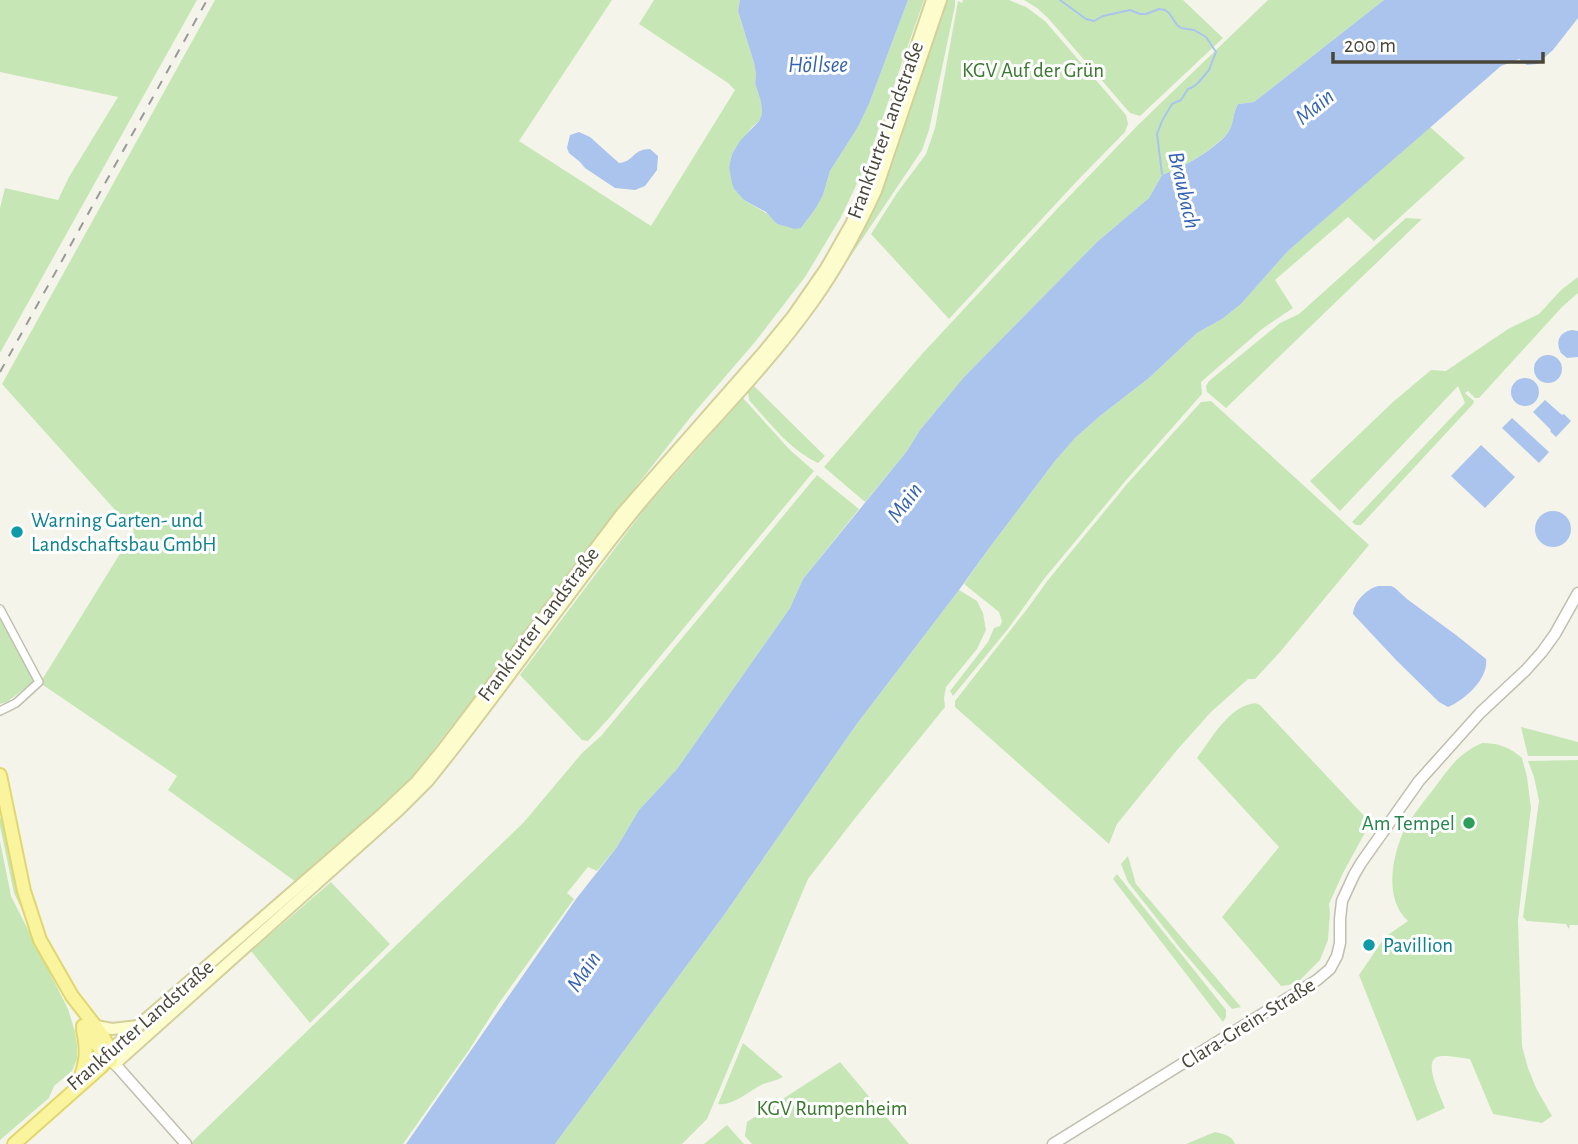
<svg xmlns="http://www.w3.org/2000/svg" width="1578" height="1144" viewBox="0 0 1578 1144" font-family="'Alegreya Sans',sans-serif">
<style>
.green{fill:#c6e7b5}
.water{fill:#aac4ee}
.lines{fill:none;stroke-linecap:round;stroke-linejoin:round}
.stream{stroke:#aac4ee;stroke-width:2}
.minor-casing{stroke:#c0bead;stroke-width:10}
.tertiary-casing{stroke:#c0bead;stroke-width:13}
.secondary-casing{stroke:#d3d09c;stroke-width:14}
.primary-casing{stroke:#e0d76d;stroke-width:16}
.minor{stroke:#fff;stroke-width:7}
.tertiary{stroke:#fff;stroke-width:10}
.secondary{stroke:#fdfccd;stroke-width:10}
.primary{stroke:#fbf49e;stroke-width:12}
.rail{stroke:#999;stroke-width:2;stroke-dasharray:9 9;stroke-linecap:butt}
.culture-dot{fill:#0f9aa8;stroke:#fff;stroke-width:2.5}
.leisure-dot{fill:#2e9e5b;stroke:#fff;stroke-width:2.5}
.labels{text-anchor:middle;stroke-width:6;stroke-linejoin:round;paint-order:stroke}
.park-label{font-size:21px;fill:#39792d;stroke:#fff}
.street-label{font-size:21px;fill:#494639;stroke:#fff}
.culture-label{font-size:21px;fill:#0d838f;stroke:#fff;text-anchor:start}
.leisure-label{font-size:21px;fill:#27864d;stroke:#fff;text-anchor:end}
.water-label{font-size:23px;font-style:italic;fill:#3462b2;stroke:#fff}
</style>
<rect width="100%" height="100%" fill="#f5f4eb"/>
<g class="green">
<polygon points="0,0 197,0 0,353 0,208 5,188 58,200 69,177 118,97 0,72"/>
<polygon points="215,0 612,0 519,141 651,226 735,90 728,83 639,24 654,0 740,0 738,11 754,63 756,74 755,83 761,102 762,114 759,121 752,127 732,154 729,167 734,189 744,200 771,216 777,224 801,228 816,208 823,195 830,171 858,127 869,104 908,0 924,0 866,165 840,219 805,277 755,342 693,414 631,493 410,780 399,793 296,882 168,790 177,776 40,683 134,531 2,384"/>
<polygon points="945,0 955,0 955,6 929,130 922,150 803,327 752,384 893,155 923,70"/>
<polygon points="963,0 1009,0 1026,7 1045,21 1126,115 1128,124 1125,132 1078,180 949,319 871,234 897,193 926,154 935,128 958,1 962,3"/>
<polygon points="1024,0 1183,0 1223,38 1140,116 1130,113 1048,18 1037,8"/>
<path d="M 1268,0 L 1384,0 L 1254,102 L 1238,104 C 1233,112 1234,123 1229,131 C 1217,148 1182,168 1162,175 L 1149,198 L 1097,242 L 964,377 L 920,430 L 907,451 L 865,502 L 824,467 L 922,354 L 1057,209 L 1139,124 Z"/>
<polygon points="1430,127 1465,158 1374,241 1348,217 1275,280 1293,308 1262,329 1201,382 1202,394 1127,479 1044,579 1008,629 953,696 950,691 988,642 994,628 1000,626 1002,621 999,612 964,584 990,547 1055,461 1075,438 1100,416 1149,378 1197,333 1222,319 1241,304 1288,251"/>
<polygon points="1406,218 1422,219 1226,408 1207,392 1206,386 1209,381 1280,323 1299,314"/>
<polygon points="1578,277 1578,293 1562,307 1479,398 1475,398 1468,391 1465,393 1474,401 1473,404 1361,525 1356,525 1352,522 1465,403 1458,386 1340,511 1310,481 1393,402 1431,370 1446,371 1508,329 1539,314 1561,290"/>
<path d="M 754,386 L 825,456 L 818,463 C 790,450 770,423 749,400 L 748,392 Z"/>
<polygon points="743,398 789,449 814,471 610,717 588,741 582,740 520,675 646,507"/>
<polygon points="1211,401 1369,545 1280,652 1255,679 1248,679 1211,712 1177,750 1117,824 1109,844 955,707 955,701 1027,609 1048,580 1127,484 1201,402"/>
<polygon points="817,475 859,509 803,579 790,608 677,769 639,810 617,847 597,871 588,867 567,893 574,899 499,1003 469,1050 403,1144 191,1144 193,1141 524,822 582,753 601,736"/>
<polygon points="959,590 977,601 983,613 986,630 977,649 946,687 944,698 945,707 856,817 808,879 707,1119 682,1144 555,1144 724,915 856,725"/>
<polygon points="0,618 34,681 7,702 0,704"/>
<path d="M 1255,703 L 1260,705 L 1368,820 L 1367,829 L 1343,873 L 1329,904 L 1330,913 L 1328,940 L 1320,960 L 1300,980 L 1289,985 L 1281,986 L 1222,917 L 1279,847 L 1197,758 C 1212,738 1229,706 1255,703 Z"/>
<polygon points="1521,727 1578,742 1578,756 1528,756"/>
<path d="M 1482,743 C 1498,743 1510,747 1522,758 L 1527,777 L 1531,808 L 1518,920 L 1522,1046 L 1528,1068 L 1536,1088 L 1552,1116 L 1542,1123 L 1493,1114 L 1470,1059 C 1461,1058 1445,1054 1437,1057 C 1423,1062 1441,1097 1445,1108 L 1417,1121 L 1359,975 L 1385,937 L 1408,921 C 1385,900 1391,862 1402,835 C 1409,819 1422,804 1432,791 C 1448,770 1457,754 1482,743 Z"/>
<polygon points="1578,760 1578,925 1570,925 1569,929 1566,924 1527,921 1523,917 1539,801 1534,777 1528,761"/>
<polygon points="0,818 5,822 29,924 14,893 0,826"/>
<polygon points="0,841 11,896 68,1009 75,1032 77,1045 77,1059 72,1071 54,1086 49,1098 0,1140"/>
<polygon points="1128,856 1136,884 1241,1007 1232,1009 1180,948 1128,882 1121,864"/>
<polygon points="1117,874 1226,1010 1226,1017 1223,1022 1113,879"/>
<polygon points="331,882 390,944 310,1023 251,951"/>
<path d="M 743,1043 L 783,1077 C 776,1081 768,1082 761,1085 C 748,1092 733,1106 718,1104 Z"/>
<polygon points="840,1062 909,1144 752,1144 745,1136 747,1122"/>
<polygon points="727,1125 744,1144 704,1144"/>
<path d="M 1215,1132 C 1223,1134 1232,1135 1235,1144 L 1186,1144 Z"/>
</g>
<g class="water">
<polygon points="740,0 908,0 869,104 858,127 830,171 823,195 816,208 801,228 795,229 777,224 766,212 744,200 734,189 732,183 729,167 732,154 740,141 759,121 762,114 761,102 755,83 756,74 754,63 738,11"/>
<path d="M 1384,0 L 1578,0 L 1578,18 L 1553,50 L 1537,64 L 1527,65 L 1519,59 L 1501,66 L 1288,251 L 1241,304 L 1222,319 L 1197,333 L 1149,378 L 1100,416 L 1075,438 L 1055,461 L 990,547 L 959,590 L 856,725 L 724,915 L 555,1144 L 406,1144 L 576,899 L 617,847 L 639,810 L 677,769 L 790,608 L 803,579 L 907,451 L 920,430 L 964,377 L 1097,242 L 1149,198 L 1162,175 C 1182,168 1218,148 1229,131 C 1234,123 1233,112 1238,104 L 1254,102 Z"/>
<path d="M 579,132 L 590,137 L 619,163 C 634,162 632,149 650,149 L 658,156 L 657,170 L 645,186 L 635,190 L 615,188 L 585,168 L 580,162 L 569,153 L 567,148 L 570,135 Z"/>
<path d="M 1572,330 L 1578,331 L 1578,357 L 1567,358 L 1561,353 C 1555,342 1559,332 1572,330 Z"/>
<circle cx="1548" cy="369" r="14"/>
<circle cx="1525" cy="392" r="14"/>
<polygon points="1545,400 1562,415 1564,414 1571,421 1556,437 1550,431 1551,430 1533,412"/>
<polygon points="1512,418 1549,452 1539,463 1502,428"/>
<polygon points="1481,445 1515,477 1485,508 1451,476"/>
<circle cx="1553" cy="529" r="18"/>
<path d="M 1378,586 L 1391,586 L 1395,588 L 1407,599 L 1456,635 L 1486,659 C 1489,678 1465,700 1448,707 L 1439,702 L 1397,661 L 1353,614 C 1354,601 1367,589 1378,586 Z"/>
</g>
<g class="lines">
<polyline class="stream" points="1060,0 1086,19 1094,21 1103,16 1130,10 1140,14 1146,14 1159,9 1165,10 1169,13 1177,25 1181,28 1194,30 1206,37 1216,52 1209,70 1198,83 1193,87 1188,89 1181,100 1172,104 1162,121 1157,134 1162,174"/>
<defs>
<polyline id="minor" points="0,609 39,682 16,703 0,711"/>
<g id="tertiary">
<polyline points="112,1056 115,1064 186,1144"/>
<polyline points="1053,1144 1317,980 1330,969 1337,956 1340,943 1340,919 1342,901 1354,875 1361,863 1419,781 1480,713 1526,670 1542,652 1555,634 1578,593"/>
</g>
<g id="secondary">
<polyline points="96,1026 112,1029 138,1026"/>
<polyline points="110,1050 382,814 416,782 443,749 622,513 765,350 792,317 826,268 851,224 870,182 932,0"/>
<path d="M 115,1064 L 399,810 L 428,781 C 498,695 561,602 630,516 C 689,443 759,378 813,302 C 838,267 858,230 876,191 L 941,0"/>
</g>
<g id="primary">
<polyline points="0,775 24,891 40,940 72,996 103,1036 110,1050 107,1060 102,1066 14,1144"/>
<polyline points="83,1026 96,1044 111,1061"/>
<path d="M 80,1078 C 87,1061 87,1048 83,1030"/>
</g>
</defs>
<use href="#minor" class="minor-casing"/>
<use href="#tertiary" class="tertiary-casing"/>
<use href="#secondary" class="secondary-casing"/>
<use href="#primary" class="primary-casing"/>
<use href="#minor" class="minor"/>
<use href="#tertiary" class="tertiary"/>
<use href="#secondary" class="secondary"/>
<use href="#primary" class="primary"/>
<polyline class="rail" points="0,372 207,0"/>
</g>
<g class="culture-dot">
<circle cx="17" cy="532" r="7"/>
<circle cx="1369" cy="945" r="7"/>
</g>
<circle class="leisure-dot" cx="1469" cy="823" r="7"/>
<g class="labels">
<g class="park-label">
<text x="1033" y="77">KGV Auf der Grün</text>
<text x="832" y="1115">KGV Rumpenheim</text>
</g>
<g class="street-label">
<text transform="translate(885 130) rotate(-70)" y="7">Frankfurter Landstraße</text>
<text transform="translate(538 624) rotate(-53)" y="7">Frankfurter Landstraße</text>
<text transform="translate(1248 1023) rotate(-32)" y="7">Clara-Grein-Straße</text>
<text transform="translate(140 1025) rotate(-41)" y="7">Frankfurter Landstraße</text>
</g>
<g class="culture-label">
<text x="31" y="527">Warning Garten- und<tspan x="31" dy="24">Landschaftsbau GmbH</tspan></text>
<text x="1383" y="952">Pavillion</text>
</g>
<g class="leisure-label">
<text x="1455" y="830">Am Tempel</text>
</g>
<g class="water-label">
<text x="818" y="72">Höllsee</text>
<text transform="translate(1314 106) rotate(-39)" y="8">Main</text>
<text transform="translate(1185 190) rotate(77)" y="8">Braubach</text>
<text transform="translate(904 502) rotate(-53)" y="8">Main</text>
<text transform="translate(583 971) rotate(-56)" y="8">Main</text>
</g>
</g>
<path d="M1333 52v10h210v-10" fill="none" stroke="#494639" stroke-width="3.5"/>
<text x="1344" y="52" font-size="21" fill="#494639" stroke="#ffffff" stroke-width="5" paint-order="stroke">200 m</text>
</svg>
